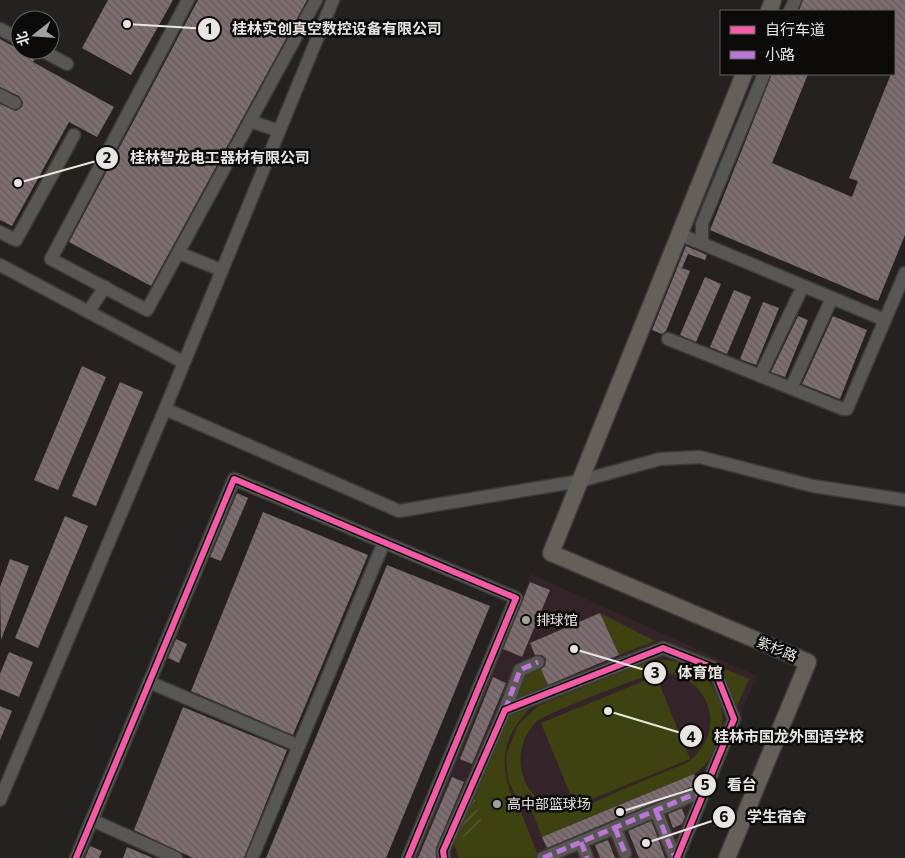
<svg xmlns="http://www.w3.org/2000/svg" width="905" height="858" viewBox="0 0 905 858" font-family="Commissioner,'Noto Sans SC',sans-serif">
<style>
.education{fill:#342328}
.green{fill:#3e4211;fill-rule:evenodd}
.garden{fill:url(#garden-furrows)}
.building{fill:url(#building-back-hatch)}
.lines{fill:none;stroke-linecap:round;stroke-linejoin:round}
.minor-casing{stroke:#3d3b38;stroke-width:15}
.major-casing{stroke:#3d3b38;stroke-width:19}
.minor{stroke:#585754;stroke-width:12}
.major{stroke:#646059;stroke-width:16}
.quiet{stroke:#ba77d6;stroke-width:5;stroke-dasharray:10 5;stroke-linecap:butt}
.cycleway-casing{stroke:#0d0b09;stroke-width:9}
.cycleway{stroke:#f35aa7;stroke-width:6}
.poi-dot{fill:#a4a19d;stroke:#0d0b09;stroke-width:2}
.labels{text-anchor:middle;stroke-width:5;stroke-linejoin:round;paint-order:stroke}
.poi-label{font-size:14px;fill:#e9e6e2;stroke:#0d0b09;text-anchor:start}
.street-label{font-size:14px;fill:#e9e6e2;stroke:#0d0b09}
.leader{fill:none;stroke:#e9e6e2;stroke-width:2}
.callout-dot{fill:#e9e6e2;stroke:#0d0b09;stroke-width:2}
.mark-label{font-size:15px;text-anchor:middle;font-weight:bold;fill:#111}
.callout-label{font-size:15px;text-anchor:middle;font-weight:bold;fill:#e9e6e2;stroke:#0d0b09;stroke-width:5;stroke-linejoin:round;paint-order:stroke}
</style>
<defs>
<pattern id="garden-furrows" width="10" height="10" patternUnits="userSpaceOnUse" patternTransform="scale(1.25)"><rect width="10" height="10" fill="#3e4211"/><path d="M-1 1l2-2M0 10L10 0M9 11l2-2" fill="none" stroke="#5a5d33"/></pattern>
<pattern id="building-back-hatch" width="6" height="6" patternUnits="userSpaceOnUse" patternTransform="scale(1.25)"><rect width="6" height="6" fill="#7e6e72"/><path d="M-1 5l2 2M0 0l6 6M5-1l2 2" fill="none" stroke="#625a5b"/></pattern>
</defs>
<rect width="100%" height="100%" fill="#24211e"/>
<polygon class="education" points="531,574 757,676 681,858 414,858"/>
<g class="green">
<polygon points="600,613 655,641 619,655"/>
<path d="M 667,660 C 678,662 690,665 699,672 C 734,699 728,751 694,774 L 542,837 L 532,811 L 515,794 L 508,780 L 506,755 L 518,725 L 538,706 L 647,662 ZM 659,672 C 711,675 729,731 687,763 C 661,773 635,784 610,795 C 599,800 586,807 574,809 C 526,815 503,756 536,722 C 544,714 643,676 659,672 Z"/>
<polygon points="540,666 548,685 512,700 522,674"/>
<polygon points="718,666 749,679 736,708"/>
<polygon points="656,676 690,759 575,806 541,723"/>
<path d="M 536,702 C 505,733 497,756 512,797 L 515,797 L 539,858 L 459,858 L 453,841 L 484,829 L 473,794 L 510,713 Z"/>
</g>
<polygon class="garden" points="473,794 484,829 453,841"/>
<g class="building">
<polygon points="108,0 173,0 131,75 82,48"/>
<polygon points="198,0 307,0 151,286 69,242"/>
<polygon points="803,0 905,0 905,235 878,301 710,230 772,74 808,74 772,163 852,197 858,181 849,178 891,74 894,74 894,11 799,11"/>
<polygon points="0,39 35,58 33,62 114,107 97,137 69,122 12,226 0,220 0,104 16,111 22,107 23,102 19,96 0,87"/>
<polygon points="686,246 707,255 705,260 688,254 682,268 690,271 666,331 662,334 652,330"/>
<polygon points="705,277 721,284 696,342 680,335"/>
<polygon points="734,290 751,297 727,354 710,347"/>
<polygon points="763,302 779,308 756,365 740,359"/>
<polygon points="798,316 808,320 785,377 771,372"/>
<polygon points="833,316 867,330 840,399 802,384"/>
<polygon points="82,366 106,377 58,490 34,480"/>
<polygon points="120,382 143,392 96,506 72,496"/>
<polygon points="237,493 248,498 221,561 210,557"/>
<polygon points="263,512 368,555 293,735 191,691"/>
<polygon points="65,516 88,526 38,648 15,638"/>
<polygon points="10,559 29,566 1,640 0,587"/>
<polygon points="387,565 490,606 386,858 266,858"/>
<polygon points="530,582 550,590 522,657 503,649"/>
<polygon points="600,613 619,655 548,685 541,669 545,666 546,659 542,655 535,655 530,643"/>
<polygon points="176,639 187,644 179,663 168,658"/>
<polygon points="9,652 33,662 19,697 0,689 0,674"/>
<polygon points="493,677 506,683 472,764 460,759"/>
<polygon points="0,706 12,711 0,740"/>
<polygon points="183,707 287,750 244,858 193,858 134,830"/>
<polygon points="694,774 698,784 547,848 542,837"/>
<polygon points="452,777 464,782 436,848 436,858 418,858"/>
<polygon points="690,805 682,808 685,817 682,824 673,828 668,814"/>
<polygon points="651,821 653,825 665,858 639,858 628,831"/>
<polygon points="608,840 615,858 600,858 595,845"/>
<polygon points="90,846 102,851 99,858 85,858"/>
<polygon points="127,847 153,858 123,858"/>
</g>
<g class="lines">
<defs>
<g id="minor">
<polyline points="188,0 51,259 147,310 316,0"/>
<polyline points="790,11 795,0"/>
<polyline points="0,29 20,39"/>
<polyline points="41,50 67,64"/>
<polyline points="0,95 15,103"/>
<polyline points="250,121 279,131"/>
<polyline points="0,232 16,240 74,135"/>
<polyline points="679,234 885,320"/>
<polyline points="702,243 702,224 764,74"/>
<polyline points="179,253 221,270"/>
<polyline points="0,265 183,362"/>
<polyline points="88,312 105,287"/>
<polyline points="668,339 843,409 847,409 905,273"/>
<polyline points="760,376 803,286"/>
<polyline points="791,388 832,298"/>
<polyline points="165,409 399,511 580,481 660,459 700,457 813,486 905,500"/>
<polyline points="149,682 299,746"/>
<polyline points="505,710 520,670 538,662"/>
<polyline points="0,800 165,409 333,0"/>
<polyline points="656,811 675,858"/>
<polyline points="92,820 176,858"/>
<polyline points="615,828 625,853"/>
<polyline points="581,842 587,858"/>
<polyline points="76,858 234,479 516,598 408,858"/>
<polyline points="252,858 384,542"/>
<polyline points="444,858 443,851 505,710 663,648 714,668 734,719 677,858"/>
<polyline points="543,858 705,790"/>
</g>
<g id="major">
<polyline points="769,11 773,0"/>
<polyline points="727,858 808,662 551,553 744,74"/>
</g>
</defs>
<use href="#minor" class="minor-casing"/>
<use href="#major" class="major-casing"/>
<use href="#minor" class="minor"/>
<use href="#major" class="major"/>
<g class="quiet">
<polyline points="505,710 520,670 538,662"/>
<polyline points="656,811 675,858"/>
<polyline points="615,828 625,853"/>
<polyline points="581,842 587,858"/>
<polyline points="543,858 704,790"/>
</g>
<defs>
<g id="cycleway">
<polyline points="76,858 234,479 516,598 408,858"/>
<polyline points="444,858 443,851 505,710 663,648 714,668 734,719 677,858"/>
</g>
</defs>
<use href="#cycleway" class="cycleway-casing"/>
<use href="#cycleway" class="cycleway"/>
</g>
<g class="poi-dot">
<circle cx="526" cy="620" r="5"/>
<circle cx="497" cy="804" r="5"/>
</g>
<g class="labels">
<g class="poi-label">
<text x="536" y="625">排球馆</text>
<text x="507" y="809">高中部篮球场</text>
</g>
<g class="street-label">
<text transform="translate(777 649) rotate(23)" y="5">紫杉路</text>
</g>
</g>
<path class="leader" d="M127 24L209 29M18 183L107 158M574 649L655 673M608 711L691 736M620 812L705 785M646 843L724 817"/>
<g class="callout-dot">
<circle cx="127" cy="24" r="5"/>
<circle cx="18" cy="183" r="5"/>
<circle cx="574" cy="649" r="5"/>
<circle cx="608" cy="711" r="5"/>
<circle cx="620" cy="812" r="5"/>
<circle cx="646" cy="843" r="5"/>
<circle cx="209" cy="29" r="12"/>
<circle cx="107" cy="158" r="12"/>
<circle cx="655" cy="673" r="12"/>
<circle cx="691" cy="736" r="12"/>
<circle cx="705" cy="785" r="12"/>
<circle cx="724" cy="817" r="12"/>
</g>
<g class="mark-label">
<text x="209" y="34">1</text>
<text x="107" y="163">2</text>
<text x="655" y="678">3</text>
<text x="691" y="742">4</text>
<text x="705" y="790">5</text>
<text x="724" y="822">6</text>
</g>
<g class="callout-label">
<text x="337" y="34">桂林实创真空数控设备有限公司</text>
<text x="220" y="163">桂林智龙电工器材有限公司</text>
<text x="700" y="678">体育馆</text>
<text x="789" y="742">桂林市国龙外国语学校</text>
<text x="742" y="790">看台</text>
<text x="777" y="822">学生宿舍</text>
</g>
<rect x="720" y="10" width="175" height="65" fill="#0d0b09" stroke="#656360"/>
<rect x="730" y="26" width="25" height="8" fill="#f35aa7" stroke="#656360"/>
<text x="765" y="35" font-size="15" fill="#e9e6e2">自行车道</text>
<rect x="730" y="51" width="25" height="8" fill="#ba77d6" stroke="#656360"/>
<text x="765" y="60" font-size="15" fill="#e9e6e2">小路</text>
<g transform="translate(35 35) rotate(253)"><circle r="24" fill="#0d0b09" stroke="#656360"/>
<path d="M0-4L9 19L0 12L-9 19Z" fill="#a4a19d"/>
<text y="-8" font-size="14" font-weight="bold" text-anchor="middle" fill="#e9e6e2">北</text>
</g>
</svg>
